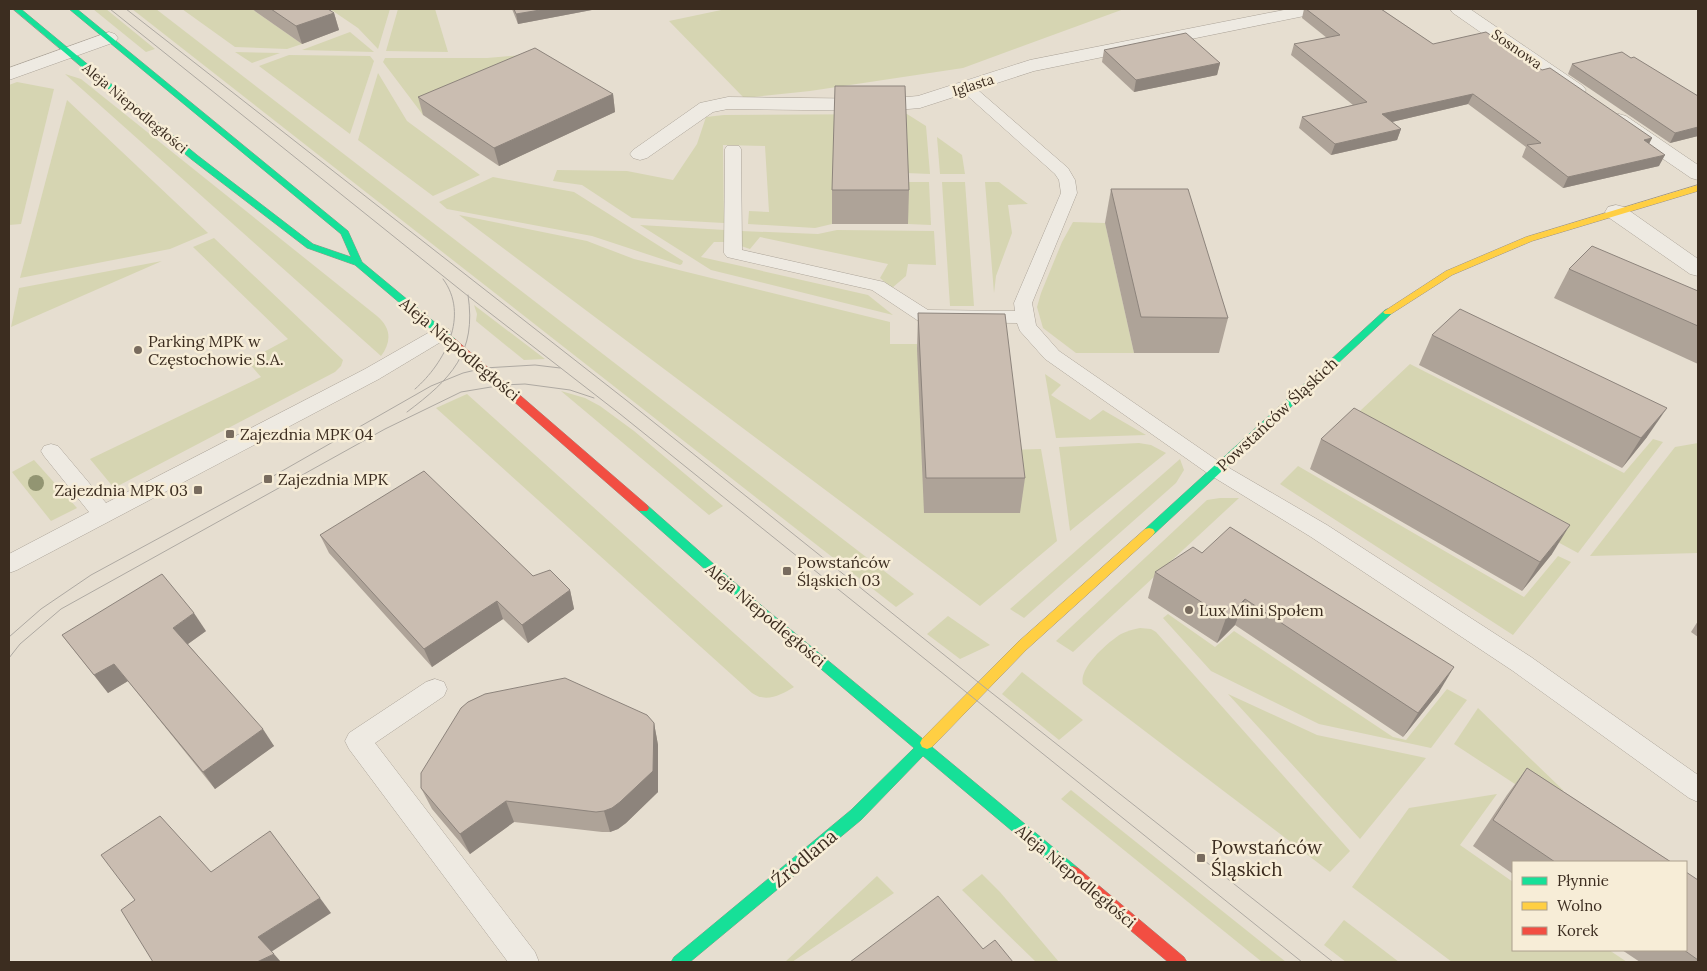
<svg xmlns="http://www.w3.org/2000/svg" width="1707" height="971" viewBox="0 0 1707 971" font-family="Lora,serif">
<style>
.green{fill:#d6d5b2}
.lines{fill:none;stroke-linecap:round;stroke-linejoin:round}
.lane-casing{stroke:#aca499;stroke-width:1}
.street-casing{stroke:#aca499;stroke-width:1}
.fast-casing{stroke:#9c9388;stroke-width:1}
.slow-casing{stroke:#9c9388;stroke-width:1}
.jam-casing{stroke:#9c9388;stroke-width:1}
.lane{fill:#eeeae2;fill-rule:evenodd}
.street{fill:#eeeae2;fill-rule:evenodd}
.fast{fill:#16e098;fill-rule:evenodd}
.slow{fill:#ffcf43;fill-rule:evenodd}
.jam{fill:#f24e42;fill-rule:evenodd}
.tram{stroke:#aea9a2;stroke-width:1}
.tree{fill:#929572}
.wall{fill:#aea398}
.shaded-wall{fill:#8d847c}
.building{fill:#cabdb1;stroke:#8d847c}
.poi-dot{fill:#786b5e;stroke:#f7edd7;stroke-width:2}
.labels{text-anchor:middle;stroke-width:5;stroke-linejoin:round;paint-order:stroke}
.far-street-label{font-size:14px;fill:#3c2d20;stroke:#f7edd7}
.poi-label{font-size:16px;fill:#3c2d20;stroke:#f7edd7;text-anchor:start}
.street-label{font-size:16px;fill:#3c2d20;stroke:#f7edd7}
.near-poi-label{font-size:19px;fill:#3c2d20;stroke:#f7edd7;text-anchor:start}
.near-street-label{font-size:19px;fill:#3c2d20;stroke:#f7edd7}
</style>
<rect width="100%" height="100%" fill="#e6ded0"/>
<g class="green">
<polygon points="93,9 106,9 155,49 146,52"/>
<polygon points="132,9 156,9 914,594 896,607"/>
<polygon points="182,9 252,9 302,44 287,49 235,47"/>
<polygon points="330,9 390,9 378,49 358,28"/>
<polygon points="398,9 435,9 448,52 386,51"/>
<polygon points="726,9 1124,9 963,68 810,91 744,98 669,21"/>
<polygon points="350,32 374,52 302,50"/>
<polygon points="235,52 280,53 252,63"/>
<polygon points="289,55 370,56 374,61 350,134 259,66"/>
<polygon points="523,55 538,65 423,115 383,62 385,58 487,58"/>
<polygon points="378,73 407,121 480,175 433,196 358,140"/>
<path d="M 65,74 L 81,79 L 377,316 C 391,328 392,341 381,356 Z"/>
<polygon points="17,82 54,89 21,224 9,225 9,85"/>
<polygon points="67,100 208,233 170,249 20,278"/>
<polygon points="907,114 926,126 930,174 906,173 835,120 832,224 815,228 748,224 749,211 769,212 765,146 723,145 724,223 632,218 582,185 553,181 557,170 627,171 673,180 697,144 706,117 724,115"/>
<polygon points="937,137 962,155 965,174 940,174"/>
<polygon points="493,177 574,192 683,261 682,264 680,265 592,236 447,209 439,202"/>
<polygon points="906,182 929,182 931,225 908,224"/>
<polygon points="942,182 965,182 974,306 950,306"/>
<polygon points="985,182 999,182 1028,204 1008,205 1012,233 996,276 994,293"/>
<polygon points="459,215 587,241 634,259 890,322 890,344 917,344 917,349 1012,450 1041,449 1057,541 980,606"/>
<polygon points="1073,222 1105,223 1134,353 1076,353 1043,328 1037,307 1041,293 1062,242"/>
<polygon points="640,225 725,230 725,242 714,242 701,257 868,295 893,315 711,270"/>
<polygon points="837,230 934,231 936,265 908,264 906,276 892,288 880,278 888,264 760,237 750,249 741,246 741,231 818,234"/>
<polygon points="214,238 343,360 341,366 335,372 114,488 90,459 261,377 247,361 288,339 193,247"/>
<polygon points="162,261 11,327 19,288"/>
<polygon points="474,305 545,359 524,360 476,321 477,314"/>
<polygon points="1410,364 1624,473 1653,439 1663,442 1578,553 1344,426"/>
<polygon points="1045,374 1061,385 1051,395 1090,420 1103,410 1146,435 1056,438"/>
<polygon points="561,391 585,398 600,406 634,431 723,506 709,515"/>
<path d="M 467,394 L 794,687 C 781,695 766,703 752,693 L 436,408 Z"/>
<polygon points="1139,443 1151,445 1166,453 1070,531 1059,447"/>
<polygon points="1698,443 1698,553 1590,556 1675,447"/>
<polygon points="1180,459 1184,470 1176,483 1024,618 1010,609"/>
<polygon points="34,460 77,508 51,521 12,472"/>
<polygon points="1298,466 1524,597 1558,556 1571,562 1513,635 1280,484"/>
<polygon points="1220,498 1239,498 1073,652 1056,641 1207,500"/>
<polygon points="1168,614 1215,647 1234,631 1393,737 1406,740 1447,689 1467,700 1431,748 1319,724 1211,671 1163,618"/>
<polygon points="948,616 990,645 960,659 927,634"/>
<path d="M 1140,628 L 1151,629 L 1156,632 L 1350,851 L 1330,872 L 1083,684 C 1078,668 1108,642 1121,634 C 1127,631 1134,629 1140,628 Z"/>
<polygon points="1022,672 1083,720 1059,740 1002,694"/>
<polygon points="1228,694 1317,735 1426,758 1360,839"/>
<polygon points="1478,708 1563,790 1553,809 1454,744"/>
<polygon points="1071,790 1286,962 1262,962 1061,799"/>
<polygon points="1497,794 1460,845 1513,882 1513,950 1609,950 1627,962 1452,962 1352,887 1409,808"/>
<polygon points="982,874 1000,892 1059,962 1036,962 962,890"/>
<polygon points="877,876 894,893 792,962 785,962"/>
<polygon points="1344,920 1399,962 1346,962 1324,945"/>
</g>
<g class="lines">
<defs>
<g id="lane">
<polygon points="966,83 971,84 1068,168 1075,180 1077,193 1032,303 1036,325 1059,351 1224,465 1327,525 1531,657 1698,775 1698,802 1689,798 1513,671 1311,537 1210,475 1045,359 1020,331 1017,323 924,322 917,320 872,290 727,257 724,253 725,149 727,146 739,146 741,149 742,250 884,282 928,310 1015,311 1014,303 1061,193 1059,180 1055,174 961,90 959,87 961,84"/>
<polygon points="442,327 449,329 451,333 449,337 379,379 17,570 9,573 9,554 89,512 44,456 41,451 44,446 51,444 58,446 106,503 365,369 435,329"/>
<polygon points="435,679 444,682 447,689 444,696 375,743 535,952 539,962 508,962 349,749 345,741 349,733 426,682"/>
</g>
<g id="street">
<polygon points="1289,9 1323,9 1320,13 1314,14 1034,71 920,108 884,111 728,109 713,112 647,158 640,160 633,158 630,154 633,150 700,103 728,97 884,99 918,96 1030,60"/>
<polygon points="1450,9 1470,9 1583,86 1586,90 1583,94 1576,96 1569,94 1453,13"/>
<polygon points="109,32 115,34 118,38 115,42 9,80 9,68"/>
<polygon points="1619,114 1626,116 1698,165 1698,180 1691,178 1612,124 1609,120 1612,116"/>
<polygon points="1616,205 1624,207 1698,259 1698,276 1690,274 1608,217 1605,212 1608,207"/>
</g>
<g id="fast">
<polygon points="13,9 21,9 197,155 313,244 351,257 341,234 69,9 77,9 348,231 362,262 455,339 456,341 455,343 447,343 355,265 307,248 191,159"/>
<polygon points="1388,309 1391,310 1393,312 1391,314 1153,535 1145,535 1143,532 1145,529 1385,310"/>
<polygon points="643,504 647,505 750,596 923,739 927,737 932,739 934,743 932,747 1078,868 1080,873 1078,878 1073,880 1068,878 923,756 861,820 690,962 671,962 674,957 851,810 914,748 742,602 639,511 637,508 639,505"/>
</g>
<g id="slow">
<polygon points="1698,185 1698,191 1532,241 1452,275 1391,314 1385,314 1383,312 1446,271 1526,237"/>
<polygon points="1149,528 1153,529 1155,532 1153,535 1026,650 932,747 927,749 922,747 920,743 922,739 1018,642 1145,529"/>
</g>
<g id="jam">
<polygon points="451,338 455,339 647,505 649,508 647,511 639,511 447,343 446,341 447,339"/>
<polygon points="1073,866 1078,868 1184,957 1187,962 1168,962 1068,878 1066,873 1068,868"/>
</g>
</defs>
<use href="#lane" class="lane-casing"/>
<use href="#street" class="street-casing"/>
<use href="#fast" class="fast-casing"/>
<use href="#slow" class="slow-casing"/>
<use href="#jam" class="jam-casing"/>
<use href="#lane" class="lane"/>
<use href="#street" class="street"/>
<use href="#fast" class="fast"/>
<use href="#slow" class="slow"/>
<use href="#jam" class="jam"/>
<g class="tram">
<polyline points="110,9 468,296 620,414 1302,962"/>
<polyline points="126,9 626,400 983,686 1333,962"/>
<path d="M 415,389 C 445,363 470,315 443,279"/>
<path d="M 407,412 C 451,379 477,353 468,295"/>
<polyline points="9,637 41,609 91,575 268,479 431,386 463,373 484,368 535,365 560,368"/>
<polyline points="9,658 20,644 61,609 385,429 461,392 503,385 525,384 570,390 594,398"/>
</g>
</g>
<circle class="tree" cx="36" cy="483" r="8"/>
<g class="wall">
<polygon points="252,9 328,9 334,13 339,30 302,44"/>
<polygon points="512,9 597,9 518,24"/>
<polygon points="1304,9 1381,9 1433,44 1542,70 1652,138 1649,144 1659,166 1563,188 1522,157 1526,147 1468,104 1392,122 1401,129 1397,140 1331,155 1299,128 1302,117 1353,105 1291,55 1294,44 1327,38 1302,18"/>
<polygon points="1104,50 1220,63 1217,75 1134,92 1102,62"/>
<polygon points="1572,64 1698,96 1698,136 1670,143 1568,74"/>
<polygon points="613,94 615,112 499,166 423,115 418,97"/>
<polygon points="1111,189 1228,318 1219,353 1134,353 1105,223"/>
<polygon points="832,190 909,190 908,224 832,224"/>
<polygon points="1569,269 1698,291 1698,364 1554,298"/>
<polygon points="918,313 1025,478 1020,513 924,513 917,349"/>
<polygon points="1432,335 1647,437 1622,468 1419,365"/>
<polygon points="1321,439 1552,554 1522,591 1310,469"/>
<polygon points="320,535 533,576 570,590 574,609 528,643 503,619 432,667 329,553"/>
<polygon points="1202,553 1439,692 1403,737 1235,625 1217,643 1148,598 1155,572"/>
<polygon points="1698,621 1698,637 1691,632"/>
<polygon points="206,631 188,644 274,746 215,789 128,681 108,693 62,635"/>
<polygon points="654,723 658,745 658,792 626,823 618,829 610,832 602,832 514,822 470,854 432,809 421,788"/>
<polygon points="1527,768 1671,862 1513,862 1513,874 1473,846 1507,795"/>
<polygon points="1698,880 1698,962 1640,962 1622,950 1686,950"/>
</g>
<g class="shaded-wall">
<polygon points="546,9 597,9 518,24 516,14"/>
<polygon points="334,13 339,30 302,44 296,26"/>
<polygon points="1220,63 1217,75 1134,92 1136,80"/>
<polygon points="613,94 615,112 499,166 494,148"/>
<polygon points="1473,94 1468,104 1379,125 1382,114"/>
<polygon points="1698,127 1698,136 1670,143 1675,133"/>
<polygon points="1401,129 1397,140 1331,155 1335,144"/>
<polygon points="1652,138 1646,149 1644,140"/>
<polygon points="1665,155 1659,166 1563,188 1568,177"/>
<polygon points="1667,408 1647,437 1622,468 1641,438"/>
<polygon points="1570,525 1552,554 1522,591 1540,562"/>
<polygon points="570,590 574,609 528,643 522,625"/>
<polygon points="1245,599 1235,625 1217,643 1226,618"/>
<polygon points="497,601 503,619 432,667 424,649"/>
<polygon points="194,613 206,631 185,646 173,628"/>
<polygon points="114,664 128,681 108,693 94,675"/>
<polygon points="1454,667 1439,692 1403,737 1418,713"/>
<polygon points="654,723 658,745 658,792 626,823 618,829 610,832 604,811"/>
<polygon points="263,729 274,746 215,789 203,772"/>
<polygon points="506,801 514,822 470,854 460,834"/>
<polygon points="320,898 331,913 271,952 258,937"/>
<polygon points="274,954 281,962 257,962"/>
</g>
<g class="building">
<polygon points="271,9 328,9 334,13 296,26"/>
<polygon points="514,9 546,9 516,14"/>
<polygon points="1306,9 1381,9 1433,44 1486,32 1542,70 1550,68 1652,138 1644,140 1665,155 1568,177 1527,145 1541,143 1473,94 1382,114 1401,129 1335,144 1302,117 1367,102 1294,44 1340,35"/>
<polygon points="1186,33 1220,63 1136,80 1104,50"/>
<polygon points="535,48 613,94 494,148 418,97"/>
<polygon points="1622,52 1631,58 1634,57 1698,96 1698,127 1675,133 1572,64"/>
<polygon points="835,86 905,86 909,190 832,190"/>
<polygon points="1111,189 1188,189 1228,318 1141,317"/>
<polygon points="1592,246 1698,291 1698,326 1569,269"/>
<polygon points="1460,309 1667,408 1641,438 1432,335"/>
<polygon points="918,313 1005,314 1025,478 926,478"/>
<polygon points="1354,408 1570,525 1540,562 1321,439"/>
<polygon points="424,471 533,576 550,570 570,590 522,625 497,601 424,649 320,535"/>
<polygon points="1230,527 1454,667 1418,713 1245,599 1226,618 1155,572 1193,547 1202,553"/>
<polygon points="162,574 194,613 173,628 263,729 203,772 114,664 94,675 62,635"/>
<polygon points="565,678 647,715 654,723 653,771 620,802 612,808 604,811 596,812 506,801 460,834 421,788 421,773 461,708 468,702 485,694"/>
<polygon points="1527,768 1671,862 1555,862 1493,820"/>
<polygon points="160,816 211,872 270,831 320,898 258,937 274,954 257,962 153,962 121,910 135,900 101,855"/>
<polygon points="1686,872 1698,880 1698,960 1684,950 1686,950"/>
<polygon points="938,896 983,949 995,940 1013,962 850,962"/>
</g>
<g class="poi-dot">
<circle cx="138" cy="350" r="5"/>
<rect x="225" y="429" width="10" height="10" rx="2.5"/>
<rect x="263" y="474" width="10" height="10" rx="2.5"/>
<rect x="193" y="485" width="10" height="10" rx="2.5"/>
<rect x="782" y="566" width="10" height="10" rx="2.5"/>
<circle cx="1189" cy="610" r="5"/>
<rect x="1196" y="853" width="10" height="10" rx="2.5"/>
</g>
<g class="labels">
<g class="far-street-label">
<text transform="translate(1517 49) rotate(35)" y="5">Sosnowa</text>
<text transform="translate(973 85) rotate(-18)" y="5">Iglasta</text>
<text transform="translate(135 108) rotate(40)" y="5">Aleja Niepodległości</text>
</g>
<g class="poi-label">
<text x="148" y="347">Parking MPK w<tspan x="148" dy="18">Częstochowie S.A.</tspan></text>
<text x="240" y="440">Zajezdnia MPK 04</text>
<text x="278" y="485">Zajezdnia MPK</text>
<text x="188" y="496" text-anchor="end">Zajezdnia MPK 03</text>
<text x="797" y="568">Powstańców<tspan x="797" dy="18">Śląskich 03</tspan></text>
<text x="1199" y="616">Lux Mini Społem</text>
</g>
<g class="street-label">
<text transform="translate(460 349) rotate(40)" y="6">Aleja Niepodległości</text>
<text transform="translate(1277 414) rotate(-43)" y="6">Powstańców Śląskich</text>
<text transform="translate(766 615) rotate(40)" y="6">Aleja Niepodległości</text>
<text transform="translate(1076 876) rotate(40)" y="6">Aleja Niepodległości</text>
</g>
<g class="near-poi-label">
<text x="1211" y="854">Powstańców<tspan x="1211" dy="22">Śląskich</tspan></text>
</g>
<g class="near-street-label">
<text transform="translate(804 858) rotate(-40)" y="7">Źródlana</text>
</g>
</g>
<rect width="1707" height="971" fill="none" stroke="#3c2d20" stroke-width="20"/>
<rect x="1512" y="861" width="175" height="90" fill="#f7edd7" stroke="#aca08e"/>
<rect x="1522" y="877" width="25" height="8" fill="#16e098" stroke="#aca08e"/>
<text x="1557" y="886" font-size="15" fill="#3c2d20">Płynnie</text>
<rect x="1522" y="902" width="25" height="8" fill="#ffcf43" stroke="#aca08e"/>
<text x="1557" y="911" font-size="15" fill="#3c2d20">Wolno</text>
<rect x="1522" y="927" width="25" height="8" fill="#f24e42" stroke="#aca08e"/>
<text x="1557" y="936" font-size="15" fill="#3c2d20">Korek</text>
</svg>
